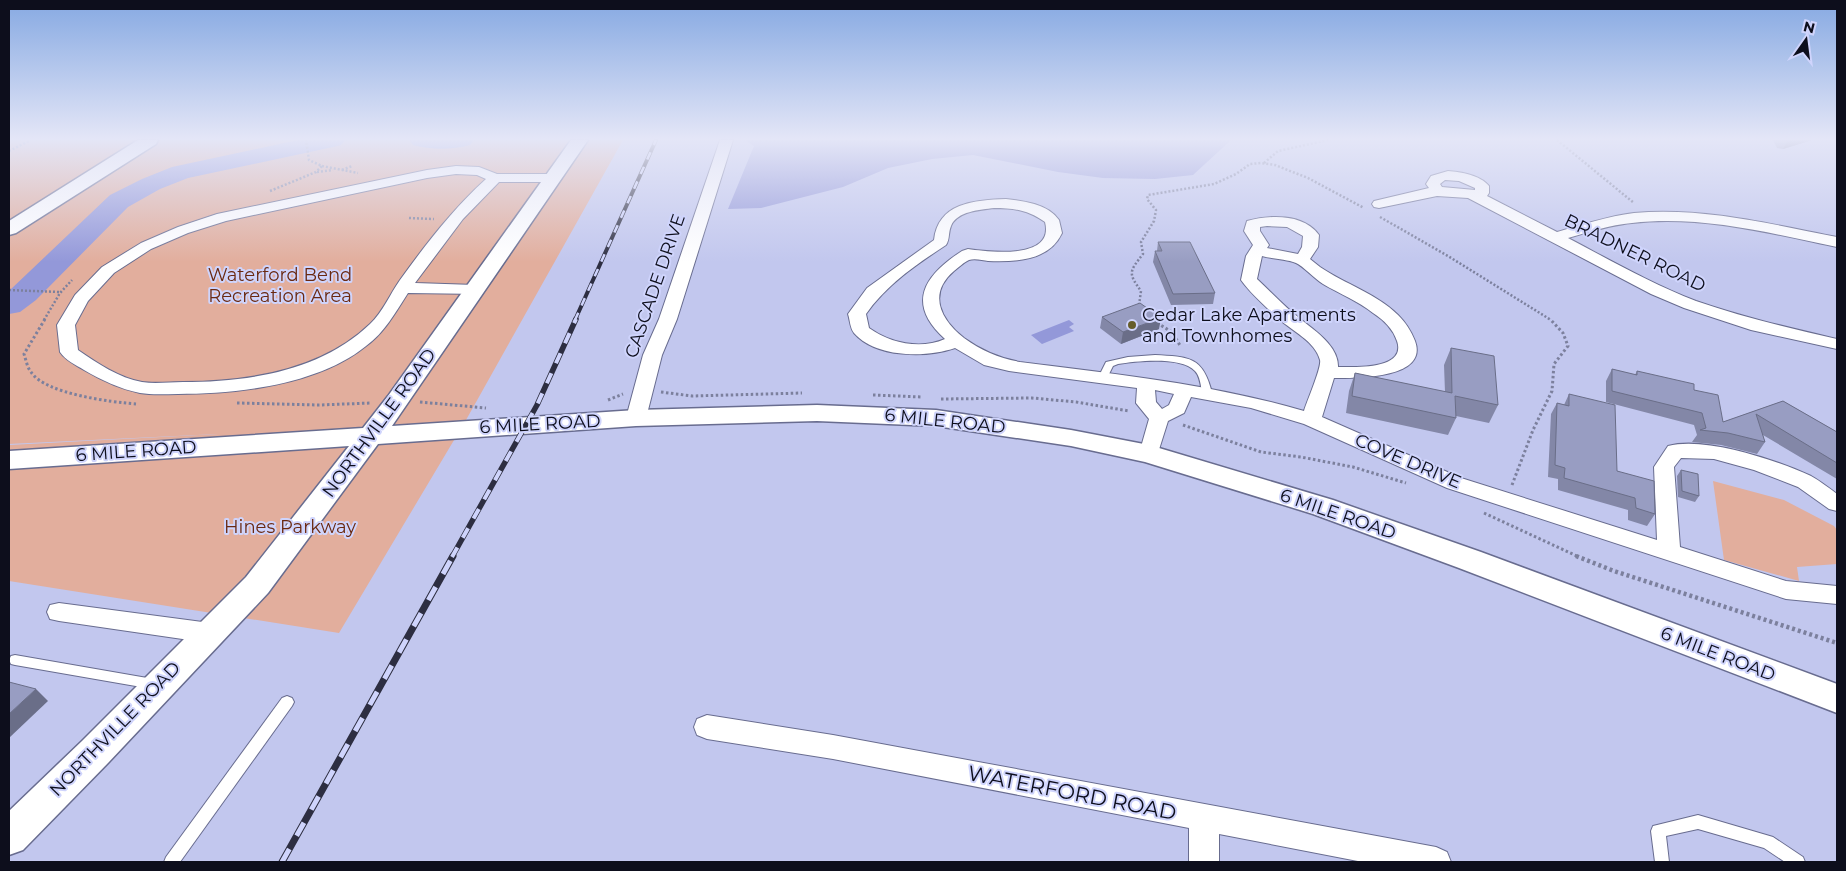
<svg xmlns="http://www.w3.org/2000/svg" width="1846" height="871" viewBox="0 0 1846 871" font-family="Montserrat,sans-serif">
<style>
.green{fill:#e2ae9d}
.water{fill:#9398d9}
.lines{fill:none;stroke-linecap:round;stroke-linejoin:round}
.river{fill:#9398d9;fill-rule:evenodd}
.service-casing{stroke:#686c8f;stroke-width:2}
.minor-casing{stroke:#686c8f;stroke-width:2}
.tertiary-casing{stroke:#686c8f;stroke-width:3}
.path-far2{stroke:#7c809d;stroke-width:2.5;stroke-dasharray:2 2;stroke-linecap:butt}
.path-far1{stroke:#7c809d;stroke-width:3;stroke-dasharray:2.5 2.5;stroke-linecap:butt}
.path{stroke:#7c809d;stroke-width:4.5;stroke-dasharray:3 3;stroke-linecap:butt}
.service{fill:#fff;fill-rule:evenodd}
.minor{fill:#fff;fill-rule:evenodd}
.tertiary{fill:#fff;fill-rule:evenodd}
.rail-far2-casing{stroke:#2d2e41;stroke-width:4}
.rail-far1-casing{stroke:#2d2e41;stroke-width:5.5}
.rail-casing{stroke:#2d2e41;stroke-width:7}
.rail-far2{stroke:#cfd4fc;stroke-width:2.5;stroke-dasharray:8;stroke-linecap:butt}
.rail-far1{stroke:#cfd4fc;stroke-width:4;stroke-dasharray:11;stroke-linecap:butt}
.rail{stroke:#cfd4fc;stroke-width:5;stroke-dasharray:15;stroke-linecap:butt}
.wall{fill:#8387a7}
.shaded-wall{fill:#6a6e88}
.building{fill:#989dc2;stroke:#6a6e88}
.poi-dot{fill:#665d2a;stroke:#cfd4fc;stroke-width:2}
.labels{text-anchor:middle;stroke-width:4;stroke-linejoin:round;paint-order:stroke}
.street-label{font-size:18px;fill:#0d0e1c;stroke:#cfd4fc}
.park-label{font-size:18px;fill:#6a2911;stroke:#cfd4fc}
.poi-label{font-size:18px;fill:#0d0e1c;stroke:#cfd4fc;text-anchor:start}
.near-street-label{font-size:21px;fill:#0d0e1c;stroke:#cfd4fc}
</style>
<rect width="100%" height="100%" fill="#c2c7ee"/>
<g class="green">
<polygon points="9,140 623,140 466,420 339,633 9,581 9,445 218,434 9,444"/>
<polygon points="1713,481 1784,500 1834,526 1837,530 1837,564 1797,567 1799,581 1724,560"/>
</g>
<g class="water">
<polygon points="745,140 1231,140 1193,175 1155,179 1103,178 1058,172 973,155 932,159 888,168 843,187 761,208 728,209 754,146"/>
<polygon points="1069,320 1074,324 1069,327 1074,331 1042,344 1031,335"/>
</g>
<g class="lines">
<g class="river">
<polygon points="298,140 345,140 341,145 333,147 188,178 160,189 128,207 36,300 20,312 9,314 9,291 110,195 142,179 172,167"/>
<path d="M 409,140 L 474,140 L 470,145 C 451,150 432,150 413,145 Z"/>
</g>
<defs>
<g id="service">
<path d="M 1155,355 C 1189,357 1203,356 1212,393 L 1210,395 L 1207,396 L 1202,393 C 1201,386 1200,376 1195,371 C 1181,356 1137,361 1118,364 L 1113,366 L 1106,380 L 1100,380 L 1098,378 L 1106,362 L 1128,357 Z"/>
<polygon points="15,655 153,679 158,680 159,684 158,688 153,689 15,665 11,664 9,660 11,656"/>
<polygon points="287,696 292,698 294,702 292,706 180,862 164,862 166,857 282,698"/>
<polygon points="1698,815 1773,837 1803,857 1805,862 1785,862 1764,848 1698,829 1666,836 1669,862 1655,862 1651,831 1653,826"/>
</g>
<g id="minor">
<polygon points="720,140 733,140 677,319 662,355 646,418 643,422 636,424 629,422 626,418 643,355 659,319"/>
<path d="M 456,166 L 479,167 L 497,174 L 554,174 L 561,178 L 554,182 L 499,182 L 463,219 L 415,283 L 475,285 L 481,286 L 483,290 L 481,294 L 408,293 C 395,313 385,332 366,346 C 318,385 237,394 178,394 C 165,394 152,395 140,393 C 120,389 101,380 84,370 C 76,365 65,360 60,352 L 57,325 L 75,295 L 102,267 L 141,243 L 178,227 L 217,214 L 427,170 ZM 456,174 L 477,175 L 486,179 C 453,209 426,244 400,280 C 390,294 383,312 370,324 C 321,371 249,382 183,382 C 170,382 155,384 142,382 C 119,378 97,363 78,350 L 75,325 L 88,301 L 114,273 L 151,249 L 188,233 L 226,221 L 427,178 Z"/>
<path d="M 1448,171 C 1461,172 1480,175 1489,186 L 1489,193 L 1487,196 L 1557,232 C 1582,225 1608,216 1634,213 C 1703,207 1770,224 1837,237 L 1837,247 C 1770,233 1701,215 1632,223 C 1610,225 1589,232 1568,238 C 1610,260 1652,284 1696,301 C 1742,317 1790,328 1837,339 L 1837,349 L 1751,330 L 1684,308 L 1651,294 L 1468,198 L 1437,196 L 1379,208 L 1374,207 L 1372,204 L 1374,201 L 1429,188 L 1426,184 L 1431,176 ZM 1445,180 L 1459,181 L 1475,188 L 1475,190 L 1442,187 L 1440,184 Z"/>
<path d="M 1006,199 C 1024,201 1048,204 1059,220 L 1062,233 C 1049,261 1016,262 988,261 C 983,260 974,258 969,260 C 964,262 958,268 954,271 C 927,294 941,320 964,338 C 982,351 999,358 1020,362 C 1116,374 1211,384 1304,411 C 1307,401 1322,367 1320,360 C 1315,341 1292,331 1279,319 C 1266,307 1251,294 1241,280 L 1246,256 L 1253,245 L 1244,231 L 1247,221 C 1269,215 1303,213 1319,235 L 1318,247 L 1310,259 L 1320,267 C 1345,284 1377,294 1398,315 C 1406,323 1411,331 1415,341 C 1429,379 1355,378 1334,378 L 1322,417 L 1461,478 L 1657,540 L 1654,467 L 1668,446 C 1705,436 1776,460 1811,476 C 1820,481 1829,488 1837,494 L 1837,511 L 1829,509 L 1798,487 L 1754,470 L 1714,459 L 1681,458 L 1674,467 L 1680,547 L 1786,581 L 1837,586 L 1837,604 L 1786,599 L 1447,488 L 1304,424 L 1251,408 L 1191,397 L 1184,413 L 1168,421 L 1156,459 L 1149,461 L 1142,459 L 1139,454 L 1149,419 L 1136,403 L 1137,388 L 1009,371 L 984,365 L 955,348 C 926,358 876,358 854,333 C 850,328 850,320 848,314 L 867,288 L 934,240 C 938,203 974,200 1006,199 ZM 994,208 C 1014,208 1028,210 1045,222 C 1055,260 989,252 968,249 L 962,251 C 925,275 905,303 945,339 C 920,350 890,343 869,328 L 866,314 C 886,285 917,264 946,245 C 950,239 948,233 951,226 C 957,211 980,210 994,208 ZM 1267,226 L 1287,227 L 1303,236 L 1302,247 L 1298,254 L 1267,248 L 1269,245 L 1260,231 L 1260,227 ZM 1262,256 C 1272,259 1286,259 1296,263 C 1303,266 1315,279 1323,284 C 1340,294 1358,301 1373,313 C 1384,320 1393,329 1397,341 C 1407,370 1354,367 1338,367 C 1339,343 1307,326 1292,312 C 1280,302 1269,290 1257,279 ZM 1155,390 L 1174,394 L 1169,405 L 1162,409 L 1156,402 Z"/>
<polygon points="59,603 210,623 219,626 222,633 219,640 210,643 59,621 50,619 47,612 50,605"/>
<polygon points="707,715 833,735 1436,847 1447,852 1451,862 1363,862 1219,834 1219,862 1189,862 1189,828 833,759 707,739 697,735 694,727 697,719"/>
</g>
<g id="tertiary">
<polygon points="138,140 158,140 156,144 16,233 9,235 9,221"/>
<polygon points="571,140 588,140 392,426 636,410 817,405 936,410 1071,430 1149,445 1333,500 1481,552 1837,684 1837,713 1459,568 1313,514 1145,462 1071,446 936,426 817,421 636,426 378,444 268,593 108,763 23,850 9,855 9,811 82,741 246,577 349,446 9,469 9,451 363,428 388,396"/>
</g>
</defs>
<use href="#service" class="service-casing"/>
<use href="#minor" class="minor-casing"/>
<use href="#tertiary" class="tertiary-casing"/>
<g class="path-far2">
<polyline points="1557,140 1634,203"/>
<polyline points="9,151 31,140"/>
<polyline points="1264,163 1278,151 1328,140"/>
<polyline points="322,166 358,173"/>
<polyline points="342,170 352,166"/>
<polyline points="317,172 333,170"/>
<polyline points="270,191 316,172 322,166 309,160 306,140"/>
<polyline points="1380,217 1448,256 1551,320"/>
<polyline points="409,218 434,219"/>
<polyline points="9,290 59,292"/>
<path d="M 1139,305 L 1141,291 C 1128,273 1129,272 1143,254 L 1141,242 L 1154,221 L 1156,210 L 1147,199 L 1148,195 L 1214,184 L 1236,174 L 1250,164 L 1261,163 L 1275,165 L 1308,178 L 1364,208"/>
<polyline points="44,320 60,293 72,280"/>
</g>
<g class="path-far1">
<path d="M 45,319 L 24,354 C 26,360 27,367 31,372 C 45,394 111,402 136,404"/>
<polyline points="1157,323 1172,332 1181,347"/>
<polyline points="661,392 692,396 802,393"/>
<polyline points="873,395 922,397"/>
<polyline points="941,399 1032,398 1076,402 1129,411"/>
<polyline points="608,400 623,394"/>
<polyline points="420,402 486,408"/>
<polyline points="237,403 319,405 371,403"/>
<polyline points="1183,425 1261,452 1301,457 1353,467 1406,483"/>
<polyline points="1512,485 1533,430 1552,391 1554,364 1568,346 1563,333 1550,319"/>
<polyline points="1484,513 1579,557"/>
</g>
<polyline class="path" points="1576,556 1614,571 1837,643"/>
<use href="#service" class="service"/>
<use href="#minor" class="minor"/>
<use href="#tertiary" class="tertiary"/>
<defs>
<polyline id="rail-far2" points="575,320 656,140"/>
<polyline id="rail-far1" points="452,557 537,405 576,319"/>
<polyline id="rail" points="282,862 453,556"/>
</defs>
<use href="#rail-far2" class="rail-far2-casing"/>
<use href="#rail-far1" class="rail-far1-casing"/>
<use href="#rail" class="rail-casing"/>
<use href="#rail-far2" class="rail-far2"/>
<use href="#rail-far1" class="rail-far1"/>
<use href="#rail" class="rail"/>
</g>
<g class="wall">
<polygon points="1773,140 1812,140 1783,149 1777,148"/>
<polygon points="1158,242 1215,293 1213,304 1171,305 1153,262 1155,251 1157,251"/>
<polygon points="1102,317 1159,329 1121,344 1100,328"/>
<polygon points="1451,348 1498,405 1489,423 1456,416 1456,418 1448,435 1346,413 1349,391 1355,373 1445,392 1444,365"/>
<polygon points="1612,369 1635,375 1637,371 1694,390 1723,422 1783,401 1837,432 1837,479 1763,435 1765,442 1757,454 1721,445 1692,442 1697,435 1694,425 1606,402 1606,381"/>
<polygon points="1569,394 1617,471 1655,514 1647,526 1628,520 1628,510 1558,490 1558,479 1548,477 1551,414 1557,403 1564,405"/>
<polygon points="1681,470 1699,496 1695,502 1678,497 1677,476"/>
</g>
<g class="shaded-wall">
<polygon points="1788,140 1812,140 1783,149"/>
<polygon points="1161,318 1159,329 1121,344 1123,332"/>
<polygon points="36,689 48,701 9,738 9,714"/>
</g>
<g class="building">
<polygon points="1158,242 1190,242 1215,293 1173,294 1155,251 1162,251"/>
<polygon points="1140,303 1161,318 1123,332 1102,317"/>
<polygon points="1451,348 1494,356 1498,405 1455,396 1456,418 1352,396 1355,373 1452,393"/>
<polygon points="1612,369 1637,375 1637,371 1694,384 1694,390 1718,395 1723,422 1783,401 1837,432 1837,463 1756,414 1765,442 1728,433 1700,430 1706,428 1702,413 1612,391"/>
<polygon points="1569,394 1615,405 1617,471 1654,481 1655,514 1636,508 1635,498 1564,478 1565,468 1555,465 1557,403 1569,406"/>
<polygon points="1681,470 1698,474 1699,496 1682,491"/>
<polygon points="9,682 36,689 9,714"/>
</g>
<linearGradient id="sky" x2="0" y2="1"><stop stop-color="#86a9e2"/><stop offset="0.53" stop-color="#e4e6f7"/><stop offset="1" stop-color="#e4e6f7" stop-opacity="0"/></linearGradient>
<rect width="1846" height="262" fill="url(#sky)"/>
<circle class="poi-dot" cx="1132" cy="325" r="5"/>
<g class="labels">
<g class="street-label">
<text transform="translate(1635 253) rotate(26)" y="6">BRADNER ROAD</text>
<text transform="translate(655 286) rotate(-71)" y="6">CASCADE DRIVE</text>
<text transform="translate(945 421) rotate(6)" y="6">6 MILE ROAD</text>
<text transform="translate(379 423) rotate(-54)" y="6">NORTHVILLE ROAD</text>
<text transform="translate(540 424) rotate(-3)" y="6">6 MILE ROAD</text>
<text transform="translate(136 451) rotate(-4)" y="6">6 MILE ROAD</text>
<text transform="translate(1408 461) rotate(23)" y="6">COVE DRIVE</text>
<text transform="translate(1338 514) rotate(19)" y="6">6 MILE ROAD</text>
<text transform="translate(1718 654) rotate(21)" y="6">6 MILE ROAD</text>
<text transform="translate(115 729) rotate(-46)" y="6">NORTHVILLE ROAD</text>
</g>
<g class="park-label">
<text x="280" y="281">Waterford Bend<tspan x="280" dy="21">Recreation Area</tspan></text>
<text x="290" y="533">Hines Parkway</text>
</g>
<g class="poi-label">
<text x="1142" y="321">Cedar Lake Apartments<tspan x="1142" dy="21">and Townhomes</tspan></text>
</g>
<g class="near-street-label">
<text transform="translate(1072 793) rotate(11)" y="7">WATERFORD ROAD</text>
</g>
</g>
<rect width="1846" height="871" fill="none" stroke="#0d0e1c" stroke-width="20"/>
<g transform="translate(1806 40) rotate(14)" stroke="#cfd4fc" stroke-width="4" paint-order="stroke">
<path d="M0-4L9 19L0 12L-9 19Z" fill="#0d0e1c"/>
<text y="-8" font-size="14" font-weight="bold" text-anchor="middle" fill="#0d0e1c">N</text>
</g>
</svg>
